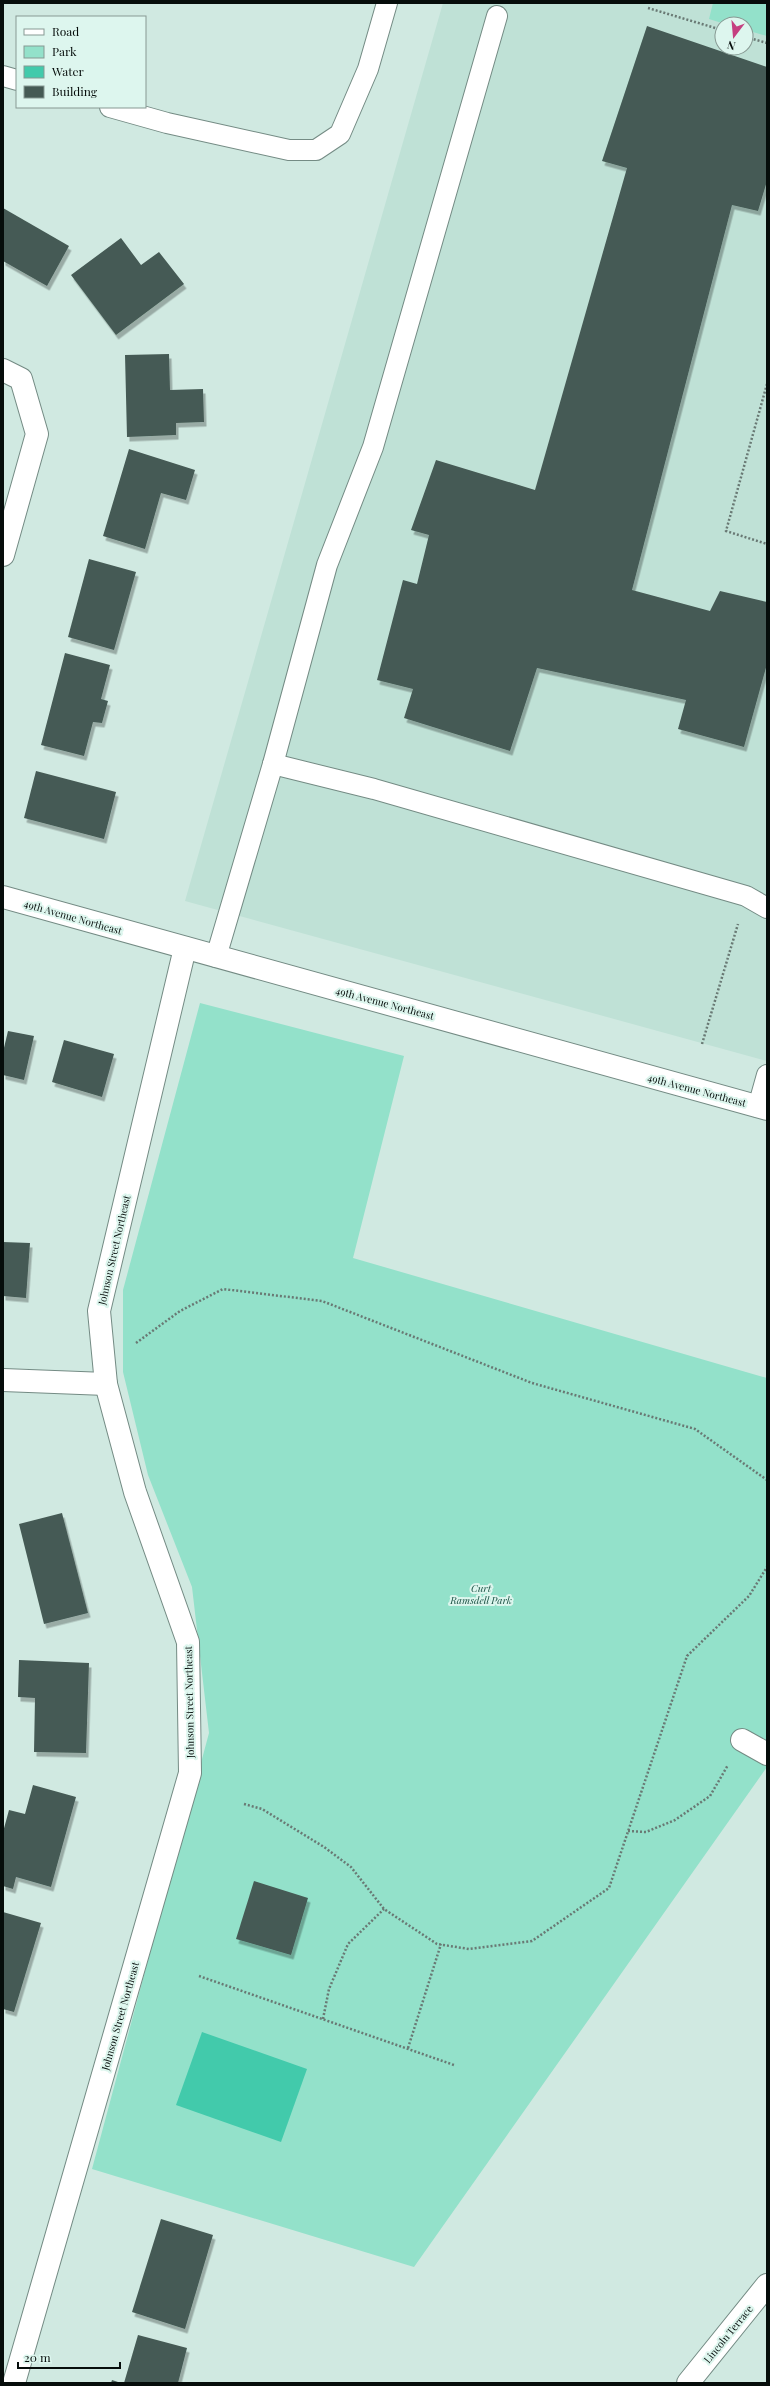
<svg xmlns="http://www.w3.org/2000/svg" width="770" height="2386" viewBox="0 0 770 2386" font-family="'Playfair Display',serif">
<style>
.built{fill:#bfe1d6;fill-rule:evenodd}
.green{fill:#93e1ca}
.water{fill:#42caab}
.building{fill:#455a54;filter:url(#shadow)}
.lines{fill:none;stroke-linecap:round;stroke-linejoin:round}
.service-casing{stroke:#748b84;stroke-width:22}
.minor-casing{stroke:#748b84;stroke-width:24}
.tertiary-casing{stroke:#748b84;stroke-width:24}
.path{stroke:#697974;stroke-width:2.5;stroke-dasharray:2 2;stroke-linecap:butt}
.service{stroke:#fff;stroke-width:20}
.minor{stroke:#fff;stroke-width:22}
.tertiary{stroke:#fff;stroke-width:22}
.labels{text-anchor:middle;stroke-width:4;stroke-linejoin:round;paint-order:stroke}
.street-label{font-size:10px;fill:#060d0b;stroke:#ddf6ee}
.park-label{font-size:10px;font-style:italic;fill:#1a5144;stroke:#ddf6ee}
</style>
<defs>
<filter id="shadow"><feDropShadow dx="2.5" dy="4.5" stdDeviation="0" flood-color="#0004"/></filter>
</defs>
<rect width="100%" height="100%" fill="#d0e9e1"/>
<path class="built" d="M 443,3 L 767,3 L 767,1061 L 185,901 ZM 722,24 L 746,24 L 746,48 L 722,48 Z"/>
<g class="green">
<polygon points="713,3 767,3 767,36 746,30 746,24 725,24 709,19"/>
<polygon points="200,1003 404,1056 353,1258 767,1378 767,1767 414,2267 92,2169 209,1733 192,1587 148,1475 123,1372 123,1290"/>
</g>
<polygon class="water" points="202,2032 307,2069 281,2142 176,2105"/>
<g class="building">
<polygon points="647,26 767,67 767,181 758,211 732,205 632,590 710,611 720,591 767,602 767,664 744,747 678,729 686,700 537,668 510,751 404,718 413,689 377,680 403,580 417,584 429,535 411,530 436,460 535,490 627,168 602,161"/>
<polygon points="3,208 69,246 47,286 3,261"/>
<polygon points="121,238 141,265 159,252 184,284 116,335 71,275"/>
<polygon points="169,354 170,390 203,389 204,422 176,423 176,435 127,437 125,355"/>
<polygon points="129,449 195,470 186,500 161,493 145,549 103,536"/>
<polygon points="89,559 136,572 114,650 68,637"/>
<polygon points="65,653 110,665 101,699 108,701 102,723 93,722 84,756 41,745"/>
<polygon points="36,771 116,792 104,839 24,818"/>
<polygon points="8,1031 34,1036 24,1080 3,1075 3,1052"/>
<polygon points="64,1040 114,1054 102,1097 52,1082"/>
<polygon points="3,1242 30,1243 26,1298 3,1296"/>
<polygon points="62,1513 88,1613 44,1624 19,1524"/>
<polygon points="19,1660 89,1663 86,1753 34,1752 35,1698 18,1697"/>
<polygon points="33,1785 76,1797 51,1887 16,1877 13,1889 3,1886 3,1832 9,1810 25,1814"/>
<polygon points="254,1881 308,1898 291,1955 236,1939"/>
<polygon points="3,1912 41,1923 14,2012 3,2009"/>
<polygon points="161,2219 213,2235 185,2329 132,2312"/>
<polygon points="138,2335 187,2348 178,2383 124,2383"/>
<polygon points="112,2380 121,2383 111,2383"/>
</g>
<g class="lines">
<defs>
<g id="service">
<polyline points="3,76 17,80"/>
<polyline points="110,107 167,123 289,150 316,150 340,134 368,69 387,3"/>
<polyline points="273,764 374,789 746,896 767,908"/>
<polyline points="216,957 273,764 327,565 373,447 497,16"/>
<polyline points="758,1107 767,1075"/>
</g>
<g id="minor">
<polyline points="3,370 21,379 37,434 3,555"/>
<polyline points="3,1380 106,1384"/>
<polyline points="742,1740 767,1754"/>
<polyline points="14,2383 190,1773 188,1642 135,1492 106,1384 99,1311 185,948"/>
<polyline points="688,2383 767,2285"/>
</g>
<polyline id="tertiary" points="3,897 767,1109"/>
</defs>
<use href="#service" class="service-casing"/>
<use href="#minor" class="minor-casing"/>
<use href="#tertiary" class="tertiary-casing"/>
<g class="path">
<polyline points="648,8 722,30"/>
<polyline points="746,37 767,43"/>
<polyline points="767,384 726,531 767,544"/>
<polyline points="702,1044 738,924"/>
<polyline points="136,1343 180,1311 223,1289 322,1301 532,1383 695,1429 767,1480"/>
<polyline points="244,1804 262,1809 324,1847 351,1867 384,1909 437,1944 469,1949 532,1941 609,1888 687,1656 749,1596 767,1567"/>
<polyline points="628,1831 646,1832 675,1820 710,1796 728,1765"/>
<polyline points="199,1976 454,2065"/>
<polyline points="323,2019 329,1989 348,1944 384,1909"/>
<polyline points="408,2048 441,1944"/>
</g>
<use href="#service" class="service"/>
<use href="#minor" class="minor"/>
<use href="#tertiary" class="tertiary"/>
</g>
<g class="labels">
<g class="street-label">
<text transform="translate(73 917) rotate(16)" y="4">49th Avenue Northeast</text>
<text transform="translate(385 1003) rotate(15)" y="4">49th Avenue Northeast</text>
<text transform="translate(697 1090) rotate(15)" y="4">49th Avenue Northeast</text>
<text transform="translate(114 1250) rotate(-77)" y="4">Johnson Street Northeast</text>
<text transform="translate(189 1702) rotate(-91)" y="4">Johnson Street Northeast</text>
<text transform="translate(120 2016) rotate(-74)" y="4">Johnson Street Northeast</text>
<text transform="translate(728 2334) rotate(-51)" y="4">Lincoln Terrace</text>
</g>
<g class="park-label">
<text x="481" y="1592">Curt<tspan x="481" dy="12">Ramsdell Park</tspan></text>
</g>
</g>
<rect width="770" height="2386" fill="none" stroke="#060d0b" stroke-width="8"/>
<rect x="16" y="16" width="130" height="92" fill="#ddf6ee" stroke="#879993"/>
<rect x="24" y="29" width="20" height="6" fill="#ffffff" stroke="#879993"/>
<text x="52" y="36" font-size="12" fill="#060d0b">Road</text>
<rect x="24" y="46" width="20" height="12" fill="#93e1ca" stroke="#879993"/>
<text x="52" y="56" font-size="12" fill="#060d0b">Park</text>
<rect x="24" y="66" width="20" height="12" fill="#42caab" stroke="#879993"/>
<text x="52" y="76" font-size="12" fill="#060d0b">Water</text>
<rect x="24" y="86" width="20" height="12" fill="#455a54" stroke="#879993"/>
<text x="52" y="96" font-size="12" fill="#060d0b">Building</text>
<g transform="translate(734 36) rotate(196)"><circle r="19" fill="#ddf6ee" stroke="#879993"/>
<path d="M0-3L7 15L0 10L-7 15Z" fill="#c53f80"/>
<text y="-6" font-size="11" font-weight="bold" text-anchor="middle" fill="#060d0b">N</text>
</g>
<path d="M18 2362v6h102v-6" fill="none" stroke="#060d0b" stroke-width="2"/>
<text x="24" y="2362" font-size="12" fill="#060d0b" stroke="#ddf6ee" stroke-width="3" paint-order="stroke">20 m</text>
</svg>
